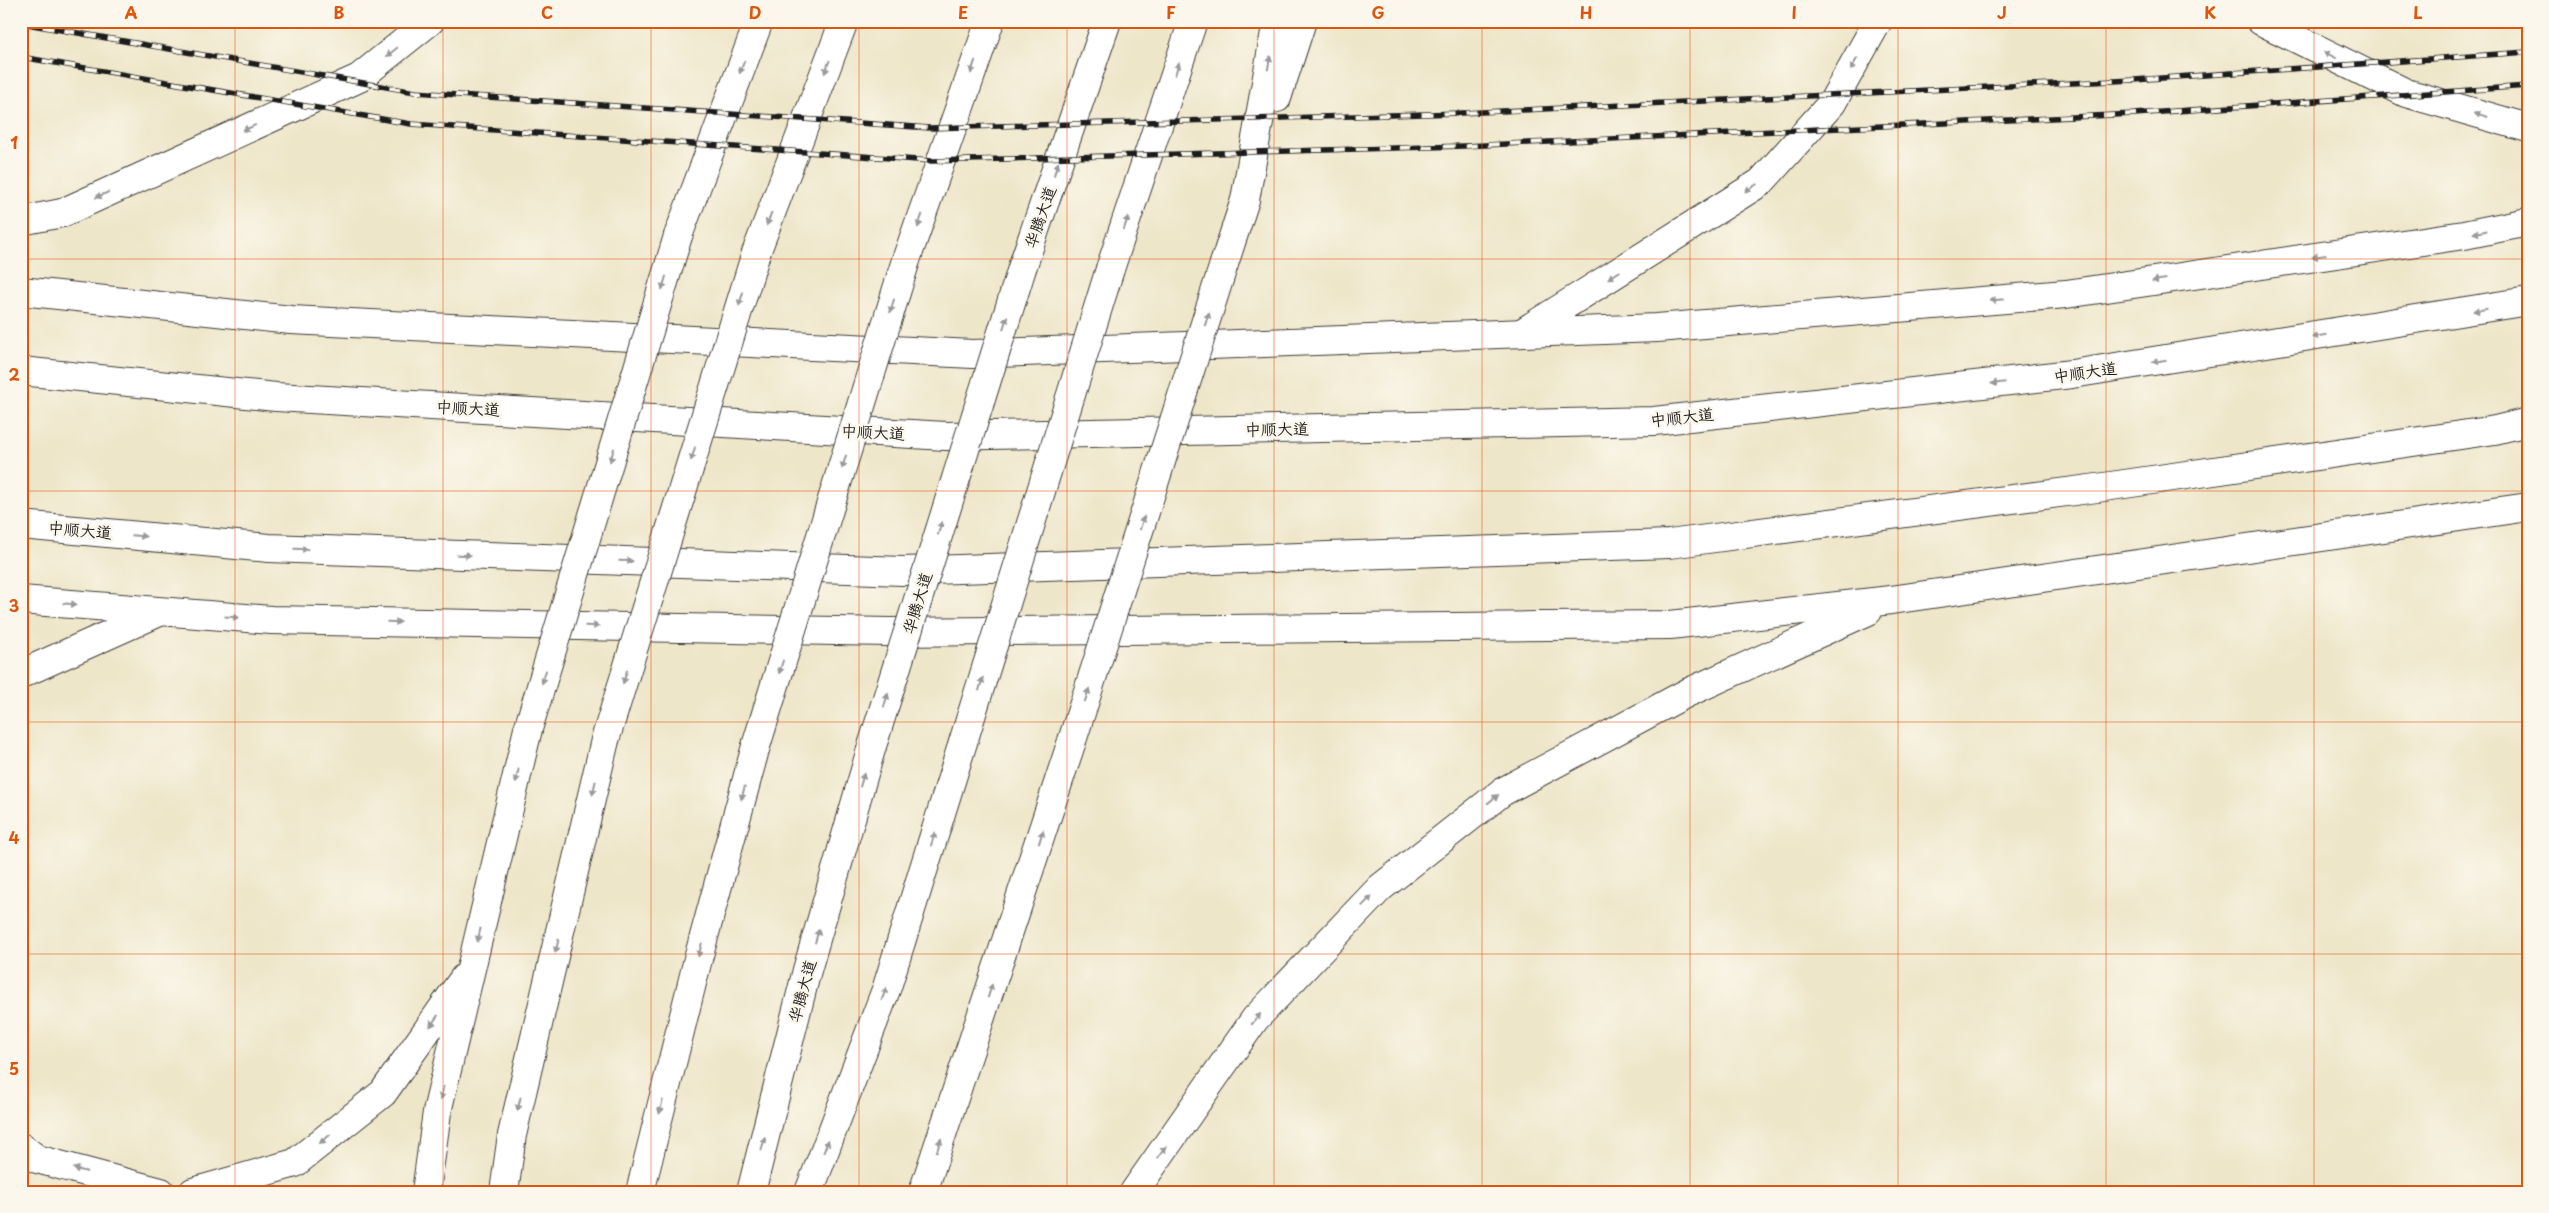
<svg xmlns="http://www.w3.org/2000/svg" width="2549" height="1213" viewBox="0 0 2549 1213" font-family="'Playpen Sans','LXGW WenKai TC',sans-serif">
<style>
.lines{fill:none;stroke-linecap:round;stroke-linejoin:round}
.secondary-casing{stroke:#3c3a36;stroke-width:30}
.highway-casing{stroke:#3c3a36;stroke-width:30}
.secondary{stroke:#fff;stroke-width:28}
.highway{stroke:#fff;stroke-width:28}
.rail-casing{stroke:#1c1c1c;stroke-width:5.5}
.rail{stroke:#fbf7ec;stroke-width:4;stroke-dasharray:11;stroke-linecap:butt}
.secondary-bridge-casing{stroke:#3c3a36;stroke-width:30;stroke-linecap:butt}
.highway-bridge-casing{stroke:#3c3a36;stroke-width:30;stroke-linecap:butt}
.secondary-bridge{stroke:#fff;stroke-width:28}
.highway-bridge{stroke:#fff;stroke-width:28}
.oneway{fill:#999}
.grid{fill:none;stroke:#de560d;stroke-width:1;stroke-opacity:0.55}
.labels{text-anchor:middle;stroke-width:5;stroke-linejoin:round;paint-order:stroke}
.street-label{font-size:16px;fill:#1c1c1c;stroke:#fbf7ec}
.neatline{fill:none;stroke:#de560d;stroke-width:2}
.grid-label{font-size:16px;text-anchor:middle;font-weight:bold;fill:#de560d}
</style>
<rect width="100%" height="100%" fill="#fbf7ec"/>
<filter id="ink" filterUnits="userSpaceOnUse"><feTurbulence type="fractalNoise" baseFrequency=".02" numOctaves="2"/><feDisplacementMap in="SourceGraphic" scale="10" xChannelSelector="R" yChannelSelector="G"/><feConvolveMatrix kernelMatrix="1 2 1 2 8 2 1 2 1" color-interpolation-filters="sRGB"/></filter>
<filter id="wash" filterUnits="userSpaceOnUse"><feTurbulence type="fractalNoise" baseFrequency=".0096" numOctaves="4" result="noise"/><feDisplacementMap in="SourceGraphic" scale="20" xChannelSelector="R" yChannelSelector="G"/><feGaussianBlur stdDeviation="1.12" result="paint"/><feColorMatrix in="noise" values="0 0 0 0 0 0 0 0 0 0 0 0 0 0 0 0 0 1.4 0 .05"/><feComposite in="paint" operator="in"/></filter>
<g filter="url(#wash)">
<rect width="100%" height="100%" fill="#eee6c9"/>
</g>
<g filter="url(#ink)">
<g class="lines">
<defs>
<g id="secondary">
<polyline points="2261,21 2406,93 2528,128"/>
<polyline points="1277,98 1302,21"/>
<polyline points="21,221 62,213 359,78 430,21"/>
<polyline points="678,236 759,21"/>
<polyline points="756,253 844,21"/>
<polyline points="1224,264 1245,200 1277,21"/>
<polyline points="1110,269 1193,21"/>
<polyline points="21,291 291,320 973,354 1657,328 2066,294 2464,235 2528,222"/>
<polyline points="1523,332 1761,182 1832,103 1878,21"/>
<polyline points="21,600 271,620 889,632 1670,625 1891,600 2528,507"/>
<polyline points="21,674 157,613"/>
<polyline points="21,1147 37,1159 161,1192"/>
<polyline points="193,1192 295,1163 383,1093 464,978"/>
<polyline points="426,1192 437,1112 528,729"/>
<polyline points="504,1192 512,1135 605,740"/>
<polyline points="923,1192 1072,741"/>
<polyline points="1134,1192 1255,1019 1380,888 1502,792 1687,693 1868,611"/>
</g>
<g id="highway">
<polyline points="906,260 990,21"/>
<polyline points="1023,265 1107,21"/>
<polyline points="21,371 276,397 946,436 1654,421 2072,374 2528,301"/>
<polyline points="21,525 269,548 903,571 1669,544 2097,488 2495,430 2528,422"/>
<polyline points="640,1192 699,955 756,746"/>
<polyline points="751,1192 807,970 872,746"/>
</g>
</defs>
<use href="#secondary" class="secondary-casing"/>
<use href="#highway" class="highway-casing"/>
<use href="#secondary" class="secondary"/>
<use href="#highway" class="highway"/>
<defs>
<g id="rail">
<polyline points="21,23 415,92 930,128 1462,113 2134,80 2528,52"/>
<polyline points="21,57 411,124 932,161 1464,146 2134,114 2528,86"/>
</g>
</defs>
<use href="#rail" class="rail-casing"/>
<use href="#rail" class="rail"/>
<defs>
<g id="secondary-bridge">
<polyline points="528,729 678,236"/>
<polyline points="605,740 756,253"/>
<polyline points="1072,741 1224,264"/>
<polyline points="809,1192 887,987 1110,269"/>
</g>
<g id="highway-bridge">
<polyline points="756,746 906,260"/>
<polyline points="872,746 1023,265"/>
</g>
</defs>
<use href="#secondary-bridge" class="secondary-bridge-casing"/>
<use href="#highway-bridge" class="highway-bridge-casing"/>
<use href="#secondary-bridge" class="secondary-bridge"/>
<use href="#highway-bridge" class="highway-bridge"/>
</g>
<defs><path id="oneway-solid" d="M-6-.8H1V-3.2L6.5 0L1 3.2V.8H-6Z" transform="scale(1.25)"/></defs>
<g class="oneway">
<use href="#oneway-solid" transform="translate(392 52) rotate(141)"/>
<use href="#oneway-solid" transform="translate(2330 55) rotate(-154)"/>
<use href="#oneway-solid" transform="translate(1269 63) rotate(-80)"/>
<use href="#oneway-solid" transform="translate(1854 64) rotate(119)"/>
<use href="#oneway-solid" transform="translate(742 67) rotate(111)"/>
<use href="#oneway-solid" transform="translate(827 67) rotate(111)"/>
<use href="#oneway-solid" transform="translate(973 67) rotate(109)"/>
<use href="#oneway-solid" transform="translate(1177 69) rotate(-72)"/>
<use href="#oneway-solid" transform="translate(2481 115) rotate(-164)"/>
<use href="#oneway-solid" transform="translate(249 128) rotate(156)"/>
<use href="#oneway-solid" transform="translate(1056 169) rotate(-71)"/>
<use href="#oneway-solid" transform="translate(1751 188) rotate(148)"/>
<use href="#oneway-solid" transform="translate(102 195) rotate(156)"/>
<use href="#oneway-solid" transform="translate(769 219) rotate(111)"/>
<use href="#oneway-solid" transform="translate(920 221) rotate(109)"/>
<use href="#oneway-solid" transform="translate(1126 223) rotate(-72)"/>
<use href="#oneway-solid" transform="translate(2480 232) rotate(169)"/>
<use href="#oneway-solid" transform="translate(2319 256) rotate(172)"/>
<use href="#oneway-solid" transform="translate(1614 275) rotate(148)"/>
<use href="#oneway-solid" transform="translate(2159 280) rotate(172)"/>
<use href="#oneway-solid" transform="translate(664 283) rotate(107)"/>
<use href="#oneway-solid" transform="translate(741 299) rotate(107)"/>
<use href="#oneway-solid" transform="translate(1997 300) rotate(175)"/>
<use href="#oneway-solid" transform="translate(892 306) rotate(107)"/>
<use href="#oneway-solid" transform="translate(2480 310) rotate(171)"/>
<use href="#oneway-solid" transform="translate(1207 319) rotate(-72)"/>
<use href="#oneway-solid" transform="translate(1005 323) rotate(-73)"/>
<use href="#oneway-solid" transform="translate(2319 336) rotate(171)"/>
<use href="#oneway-solid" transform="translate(2159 361) rotate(171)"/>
<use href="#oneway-solid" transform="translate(1998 383) rotate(174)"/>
<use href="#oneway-solid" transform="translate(693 454) rotate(107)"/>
<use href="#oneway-solid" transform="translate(612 455) rotate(107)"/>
<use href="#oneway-solid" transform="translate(844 462) rotate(107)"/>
<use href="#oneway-solid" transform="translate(1142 523) rotate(-72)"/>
<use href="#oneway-solid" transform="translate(940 528) rotate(-73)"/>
<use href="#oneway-solid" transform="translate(139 536) rotate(5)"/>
<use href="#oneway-solid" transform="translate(301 549) rotate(2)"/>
<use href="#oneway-solid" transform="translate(464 555) rotate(2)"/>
<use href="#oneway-solid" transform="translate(626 561) rotate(2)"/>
<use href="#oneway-solid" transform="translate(70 604) rotate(5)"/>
<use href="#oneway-solid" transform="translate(232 617) rotate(4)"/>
<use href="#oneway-solid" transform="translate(394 622) rotate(1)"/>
<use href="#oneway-solid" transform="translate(592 626) rotate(1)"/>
<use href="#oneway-solid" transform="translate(781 667) rotate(107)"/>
<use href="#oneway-solid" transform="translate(544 677) rotate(107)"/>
<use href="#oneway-solid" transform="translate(625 677) rotate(107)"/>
<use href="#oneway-solid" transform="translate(981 684) rotate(-73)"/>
<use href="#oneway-solid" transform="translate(1087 695) rotate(-72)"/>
<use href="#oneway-solid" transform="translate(886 700) rotate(-73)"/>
<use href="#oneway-solid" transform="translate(517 776) rotate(103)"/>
<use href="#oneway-solid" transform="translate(862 780) rotate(-74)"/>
<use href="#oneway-solid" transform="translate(594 788) rotate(103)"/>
<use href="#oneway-solid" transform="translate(743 793) rotate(105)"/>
<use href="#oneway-solid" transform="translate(1493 799) rotate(-38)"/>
<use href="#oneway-solid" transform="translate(1041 837) rotate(-72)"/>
<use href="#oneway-solid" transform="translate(933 839) rotate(-73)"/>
<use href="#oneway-solid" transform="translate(1367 901) rotate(-46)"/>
<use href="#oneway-solid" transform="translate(479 935) rotate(103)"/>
<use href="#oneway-solid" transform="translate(817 936) rotate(-74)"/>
<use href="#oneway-solid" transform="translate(557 946) rotate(103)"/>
<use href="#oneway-solid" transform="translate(700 950) rotate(105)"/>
<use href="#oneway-solid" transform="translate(990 991) rotate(-72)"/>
<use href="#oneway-solid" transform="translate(884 994) rotate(-69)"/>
<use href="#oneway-solid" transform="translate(1256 1019) rotate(-50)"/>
<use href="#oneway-solid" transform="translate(434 1021) rotate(125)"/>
<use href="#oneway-solid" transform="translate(442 1093) rotate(103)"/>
<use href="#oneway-solid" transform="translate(519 1104) rotate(103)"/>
<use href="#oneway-solid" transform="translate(661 1107) rotate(104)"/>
<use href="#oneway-solid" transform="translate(325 1139) rotate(141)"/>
<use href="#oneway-solid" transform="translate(763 1144) rotate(-76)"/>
<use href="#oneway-solid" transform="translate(939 1145) rotate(-72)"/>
<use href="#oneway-solid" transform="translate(826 1146) rotate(-69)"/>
<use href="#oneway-solid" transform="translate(1162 1152) rotate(-55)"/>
<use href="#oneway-solid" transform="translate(80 1170) rotate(-165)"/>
</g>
</g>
<path class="grid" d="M 235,21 L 235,1192M 443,21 L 443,1192M 651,21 L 651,1192M 859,21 L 859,1192M 1067,21 L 1067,1192M 1274,21 L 1274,1192M 1482,21 L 1482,1192M 1690,21 L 1690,1192M 1898,21 L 1898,1192M 2106,21 L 2106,1192M 2314,21 L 2314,1192M 21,259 L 2528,259M 21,491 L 2528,491M 21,722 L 2528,722M 21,954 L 2528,954"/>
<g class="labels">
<g class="street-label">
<text transform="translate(1040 217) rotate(-71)" y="6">华腾大道</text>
<text transform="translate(2085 372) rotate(-8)" y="6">中顺大道</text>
<text transform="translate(468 408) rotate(3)" y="6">中顺大道</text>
<text transform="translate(1682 417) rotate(-6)" y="6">中顺大道</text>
<text transform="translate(1277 429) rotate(-1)" y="6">中顺大道</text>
<text transform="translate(873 432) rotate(3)" y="6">中顺大道</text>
<text transform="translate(80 530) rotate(5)" y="6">中顺大道</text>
<text transform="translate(917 603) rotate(-73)" y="6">华腾大道</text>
<text transform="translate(802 991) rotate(-75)" y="6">华腾大道</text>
</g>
</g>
<rect width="2549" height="1213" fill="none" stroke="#fbf7ec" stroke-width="55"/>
<rect x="28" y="28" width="2494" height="1158" class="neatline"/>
<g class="grid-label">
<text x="131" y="19">A</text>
<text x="339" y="19">B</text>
<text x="547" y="19">C</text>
<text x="755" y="19">D</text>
<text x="963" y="19">E</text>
<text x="1171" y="19">F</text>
<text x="1378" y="19">G</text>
<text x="1586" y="19">H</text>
<text x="1794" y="19">I</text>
<text x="2002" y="19">J</text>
<text x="2210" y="19">K</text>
<text x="2418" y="19">L</text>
<text x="14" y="149">1</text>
<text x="14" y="381">2</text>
<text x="14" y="612">3</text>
<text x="14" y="844">4</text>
<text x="14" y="1075">5</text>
</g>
</svg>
